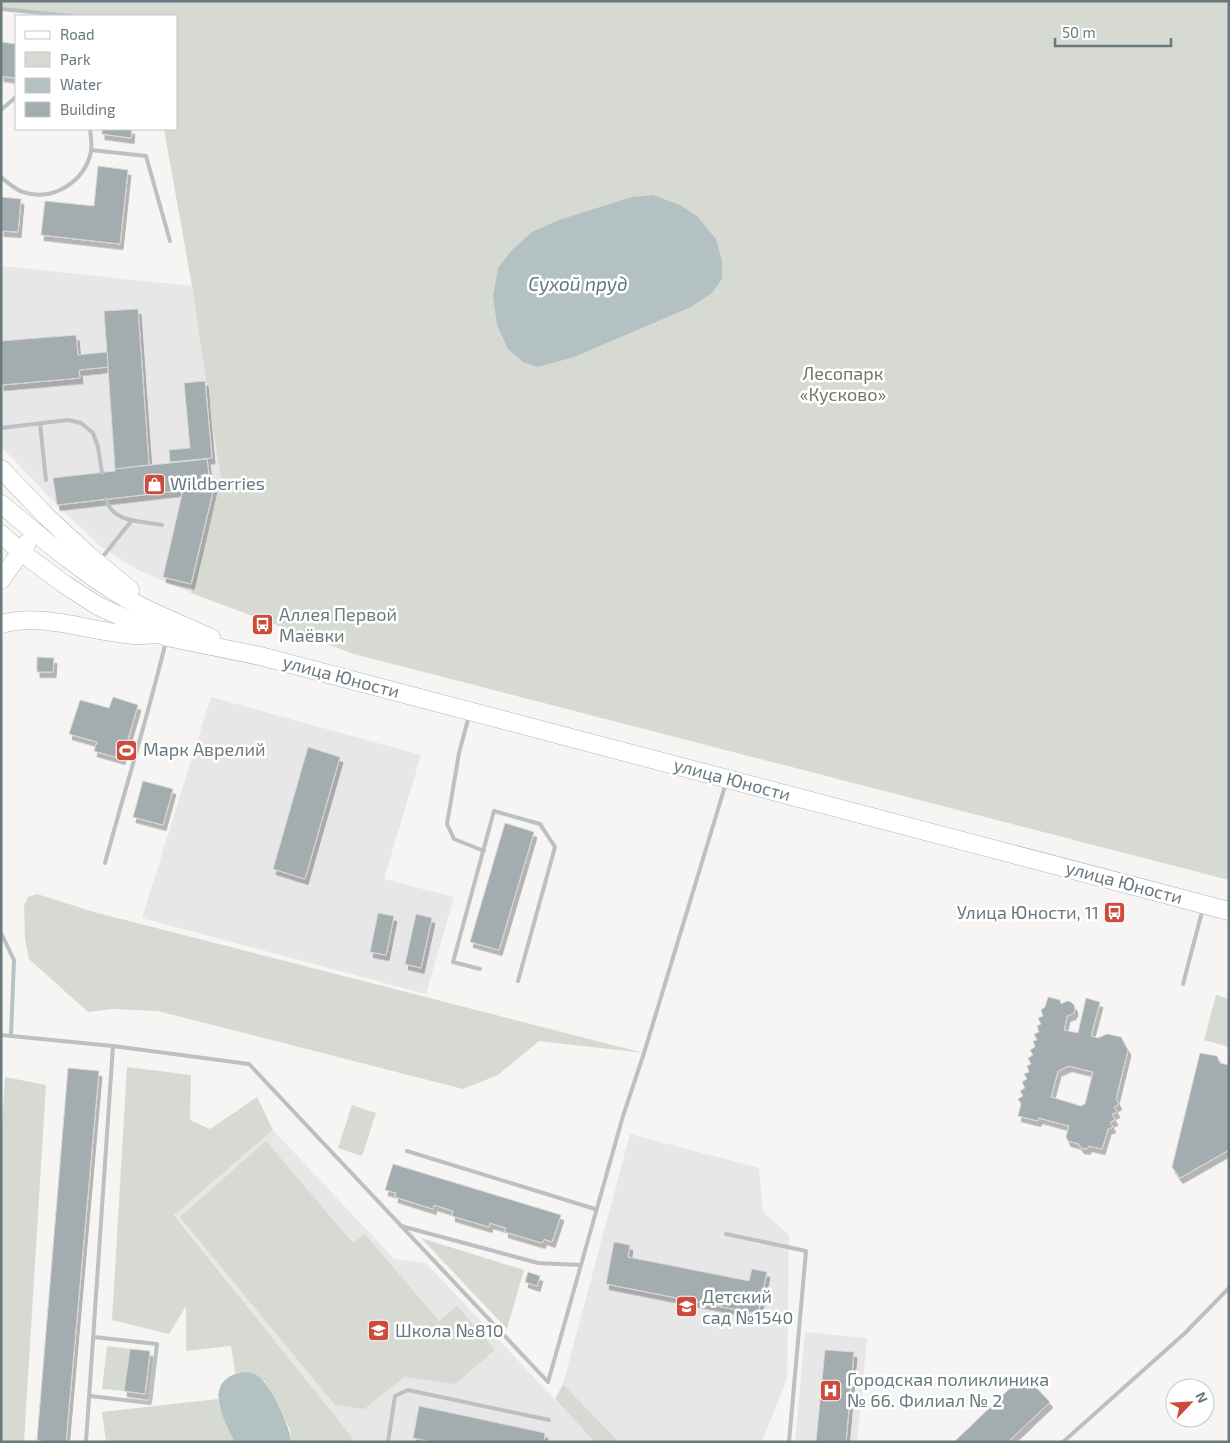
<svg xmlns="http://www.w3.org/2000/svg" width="1230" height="1443" viewBox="0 0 1230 1443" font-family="'Exo 2',sans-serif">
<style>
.built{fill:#e6e7e6}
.green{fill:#d6dad3}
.water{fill:#b4c1c3}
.building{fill:#a3acaf;stroke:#d7d7d6;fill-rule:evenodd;filter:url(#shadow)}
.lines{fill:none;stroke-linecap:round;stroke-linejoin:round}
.secondary-casing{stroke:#aeb4b7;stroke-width:19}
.lane{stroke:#bbc0c2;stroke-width:4}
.secondary{stroke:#fff;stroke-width:18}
.labels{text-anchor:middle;stroke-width:5;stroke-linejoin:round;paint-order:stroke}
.park-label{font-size:18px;fill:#6d7867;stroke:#fff}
.poi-label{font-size:18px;fill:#697980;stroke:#fff;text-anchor:start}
.street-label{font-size:18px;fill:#697980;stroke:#fff}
.water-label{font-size:19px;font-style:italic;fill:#64797c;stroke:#fff}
</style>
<defs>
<filter id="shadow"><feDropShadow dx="3" dy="5.5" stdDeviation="0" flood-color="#0004"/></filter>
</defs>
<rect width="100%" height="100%" fill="#f6f5f3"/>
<g class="built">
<polygon points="1,266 192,286 221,482 191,593 134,568 100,546 57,505 1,446"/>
<polygon points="211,697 421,755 384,879 454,897 426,994 142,918"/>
<polygon points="273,1130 394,1259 426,1263 595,1442 351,1442 352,1437 174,1214"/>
<polygon points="630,1134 759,1168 763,1212 789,1235 787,1379 762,1442 619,1442 563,1384"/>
<polygon points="805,1332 867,1338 857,1442 795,1442"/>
</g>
<g class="green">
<polygon points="1,1 1229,1 1229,880 354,654 191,593 221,481 192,286 164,129 176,129 176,16 71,16 1,9"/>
<polygon points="37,894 94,912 644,1053 539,1041 498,1075 463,1089 158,1011 112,1009 88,1012 29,959 25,939 24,906 28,897"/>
<polygon points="1216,995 1229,999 1229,1047 1204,1040"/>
<polygon points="127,1067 191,1075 190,1120 210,1129 257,1097 273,1130 174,1215 352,1437 351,1442 291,1442 290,1430 280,1408 265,1381 243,1372 235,1373 231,1346 186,1351 186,1306 169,1334 112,1320"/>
<polygon points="5,1077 46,1085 24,1442 1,1442 1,1139"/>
<polygon points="352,1105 376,1113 362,1156 338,1148"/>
<polygon points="266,1141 353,1243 365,1234 439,1321 457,1306 495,1350 455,1384 404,1377 364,1409 335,1405 180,1217"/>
<polygon points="421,1238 524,1270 507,1329"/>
<polygon points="107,1346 130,1349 124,1391 102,1389"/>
<polygon points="563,1384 619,1442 595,1442 555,1399"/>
<polygon points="218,1399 220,1409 235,1442 106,1442 102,1412"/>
</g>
<g class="water">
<polygon points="653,195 680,205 698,217 716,239 722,261 722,279 712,293 691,307 574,357 538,367 523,362 508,349 497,325 493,296 498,268 512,250 532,232 559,220 632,197"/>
<path d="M 243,1372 C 249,1372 254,1373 258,1376 C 270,1383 291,1428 291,1442 L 235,1442 C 222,1417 202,1380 243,1372 Z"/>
</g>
<g class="building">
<polygon points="1,42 16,44 16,78 1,76"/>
<polygon points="102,129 132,129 131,138 102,134"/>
<polygon points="98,166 128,170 120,244 41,235 45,201 94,206"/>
<polygon points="1,197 21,199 18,232 1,231"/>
<polygon points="138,309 149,465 115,469 104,311"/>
<polygon points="76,335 78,355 107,352 108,367 79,370 80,378 1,385 1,341"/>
<polygon points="205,381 212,458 170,462 169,450 190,448 184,383"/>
<polygon points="207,459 209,474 201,475 202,488 57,505 53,478 115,471 115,469"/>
<polygon points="214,487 191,584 163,577 183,490"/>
<polygon points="37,657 54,658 53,672 37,672"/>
<polygon points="113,697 138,705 122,759 94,751 97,742 69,734 80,700 109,708"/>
<polygon points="308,747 340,757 305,879 273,869"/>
<polygon points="143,781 173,789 163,825 133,817"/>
<polygon points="505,823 534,832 499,950 470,942"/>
<polygon points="378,913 394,916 386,955 370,952"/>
<polygon points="416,914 432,918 421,968 405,964"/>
<path d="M 1048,997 L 1060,1000 L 1061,1004 L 1067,1001 L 1071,1002 L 1074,1005 L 1075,1010 L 1073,1014 L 1067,1016 L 1064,1030 L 1078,1033 L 1086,998 L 1100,1002 L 1091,1036 L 1098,1038 L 1107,1034 L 1121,1037 L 1128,1050 L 1116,1099 L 1119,1104 L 1114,1107 L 1117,1112 L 1112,1114 L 1115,1120 L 1110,1122 L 1113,1127 L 1108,1129 L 1102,1149 L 1089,1146 L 1087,1149 L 1081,1148 L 1079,1144 L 1068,1141 L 1066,1137 L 1069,1126 L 1039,1118 L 1038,1121 L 1018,1116 L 1021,1104 L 1018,1099 L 1023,1096 L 1020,1091 L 1025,1088 L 1022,1082 L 1027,1079 L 1024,1074 L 1029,1072 L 1027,1066 L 1031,1064 L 1028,1058 L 1033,1055 L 1030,1050 L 1035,1047 L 1033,1041 L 1037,1040 L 1034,1034 L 1039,1032 L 1037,1026 L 1041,1024 L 1038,1018 L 1043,1016 L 1041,1010 L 1045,1007 ZM 1069,1066 L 1093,1072 L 1085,1104 L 1081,1106 L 1051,1097 L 1058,1071 Z"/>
<polygon points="1200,1053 1217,1056 1220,1063 1229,1065 1229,1150 1180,1178 1172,1167"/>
<polygon points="68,1068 99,1071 66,1442 46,1442 37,1440"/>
<polygon points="393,1164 561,1215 552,1242 544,1239 542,1243 505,1232 506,1228 490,1223 489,1227 452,1216 453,1211 434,1205 433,1209 395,1197 396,1193 385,1190"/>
<polygon points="614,1242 630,1245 628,1257 749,1281 752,1269 767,1272 758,1314 606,1284"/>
<polygon points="528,1272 540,1276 537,1286 525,1282"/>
<polygon points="130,1349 150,1351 145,1394 124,1391"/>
<polygon points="825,1350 854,1352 846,1442 816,1442"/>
<polygon points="1024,1375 1050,1402 1008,1442 954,1442"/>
<polygon points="419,1406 545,1433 544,1442 432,1442 413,1438"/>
</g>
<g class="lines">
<defs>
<g id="secondary">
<polyline points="1,469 46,516 87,554 130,590"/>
<path d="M 1,504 C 41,537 82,573 127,599 C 154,614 183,625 211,638"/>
<polyline points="1,534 21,552 64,584 98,606 167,637 260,656 1229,911"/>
<polyline points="1,580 27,543"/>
<path d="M 1,624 C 42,612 91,632 133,635 C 140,635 149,635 156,634"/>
</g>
</defs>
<use href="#secondary" class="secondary-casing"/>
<g class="lane">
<polyline points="1,9 71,16"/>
<polyline points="1,110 16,97"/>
<polyline points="91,150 146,156 170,241"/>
<path d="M 1,176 L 3,179 C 9,183 16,190 23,192 C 53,202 84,182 91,152 C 92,145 91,136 90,129"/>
<polyline points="40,424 46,480"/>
<polyline points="1,428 68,420 81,423 93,433 98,447 102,473"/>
<path d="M 106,499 C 112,523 141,521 162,525"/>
<polyline points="101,559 132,520"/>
<polyline points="469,716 459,753 447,824 454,839 484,851"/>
<path d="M 105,863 C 125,789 148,716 166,641"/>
<polyline points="1,933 14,960 11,1035"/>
<polyline points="480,969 453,962 494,811 540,824 555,847 518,981"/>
<polyline points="1183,984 1203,908"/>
<polyline points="1,1035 113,1046 86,1442"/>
<polyline points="113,1046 249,1064 548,1382"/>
<polyline points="407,1151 595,1209"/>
<polyline points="401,1226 538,1263 580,1265"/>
<polyline points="726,1234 806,1251 789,1442"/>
<polyline points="548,1382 623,1116 644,1053 726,783"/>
<polyline points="90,1396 150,1403 157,1344 94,1337"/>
<polyline points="388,1442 395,1396 408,1390 549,1420"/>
<polyline points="1063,1442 1185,1333 1229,1288"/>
</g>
<use href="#secondary" class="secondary"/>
</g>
<defs>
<symbol id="shop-square" viewBox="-11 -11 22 22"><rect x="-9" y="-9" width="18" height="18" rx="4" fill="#cc4b3d" stroke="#fff"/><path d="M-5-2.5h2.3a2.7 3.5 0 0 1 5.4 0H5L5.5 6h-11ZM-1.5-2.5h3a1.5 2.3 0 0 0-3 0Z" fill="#fff"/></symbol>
<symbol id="bus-square" viewBox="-11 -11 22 22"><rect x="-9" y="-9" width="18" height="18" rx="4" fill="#cc4b3d" stroke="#fff"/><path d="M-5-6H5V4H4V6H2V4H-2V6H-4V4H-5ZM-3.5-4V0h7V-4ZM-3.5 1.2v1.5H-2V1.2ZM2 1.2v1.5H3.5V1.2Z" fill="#fff"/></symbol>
<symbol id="stadium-square" viewBox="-11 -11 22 22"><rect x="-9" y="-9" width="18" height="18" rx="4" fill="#cc4b3d" stroke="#fff"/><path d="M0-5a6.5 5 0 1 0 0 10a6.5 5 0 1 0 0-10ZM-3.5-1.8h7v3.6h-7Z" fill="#fff"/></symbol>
<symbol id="school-square" viewBox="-11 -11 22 22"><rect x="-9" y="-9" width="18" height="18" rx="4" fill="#cc4b3d" stroke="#fff"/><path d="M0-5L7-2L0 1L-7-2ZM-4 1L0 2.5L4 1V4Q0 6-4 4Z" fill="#fff"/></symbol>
<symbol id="hospital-square" viewBox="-11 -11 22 22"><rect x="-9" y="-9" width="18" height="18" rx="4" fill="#cc4b3d" stroke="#fff"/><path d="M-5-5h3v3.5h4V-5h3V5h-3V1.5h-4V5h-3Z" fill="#fff"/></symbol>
</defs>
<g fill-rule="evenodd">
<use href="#shop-square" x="142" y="472" width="25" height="25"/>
<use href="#bus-square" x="250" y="612" width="25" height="25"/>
<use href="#stadium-square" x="114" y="738" width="25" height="25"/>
<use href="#bus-square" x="1102" y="900" width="25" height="25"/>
<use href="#school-square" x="674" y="1294" width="25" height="25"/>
<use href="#school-square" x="366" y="1318" width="25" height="25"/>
<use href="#hospital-square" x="818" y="1378" width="25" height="25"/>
</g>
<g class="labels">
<g class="park-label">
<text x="843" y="380">Лесопарк<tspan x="843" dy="21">«Кусково»</tspan></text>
</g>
<g class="poi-label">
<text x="170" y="490">Wildberries</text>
<text x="279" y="621">Аллея Первой<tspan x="279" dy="21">Маёвки</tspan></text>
<text x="143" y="756">Марк Аврелий</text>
<text x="1099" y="919" text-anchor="end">Улица Юности, 11</text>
<text x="702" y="1303">Детский<tspan x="702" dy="21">сад №1540</tspan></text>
<text x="395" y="1337">Школа №810</text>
<text x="847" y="1386">Городская поликлиника<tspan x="847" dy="21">№ 66. Филиал № 2</tspan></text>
</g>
<g class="street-label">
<text transform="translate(341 677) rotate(15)" y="6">улица Юности</text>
<text transform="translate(732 780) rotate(15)" y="6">улица Юности</text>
<text transform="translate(1124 883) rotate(15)" y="6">улица Юности</text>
</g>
<g class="water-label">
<text x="578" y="291">Сухой пруд</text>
</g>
</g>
<rect width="1230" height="1443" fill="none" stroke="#697980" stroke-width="5"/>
<rect x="15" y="15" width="162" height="115" fill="#ffffff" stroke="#c3c9cc"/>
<rect x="25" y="31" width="25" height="8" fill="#ffffff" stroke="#c3c9cc"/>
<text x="60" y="40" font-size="15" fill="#697980">Road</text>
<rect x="25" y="52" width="25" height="15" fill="#d6dad3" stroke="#c3c9cc"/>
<text x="60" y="65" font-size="15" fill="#697980">Park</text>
<rect x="25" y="78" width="25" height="15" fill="#b4c1c3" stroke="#c3c9cc"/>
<text x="60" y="90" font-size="15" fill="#697980">Water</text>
<rect x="25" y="102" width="25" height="15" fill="#a3acaf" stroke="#c3c9cc"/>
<text x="60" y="115" font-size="15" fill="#697980">Building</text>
<g transform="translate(1190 1403) rotate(65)"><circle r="24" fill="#ffffff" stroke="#c3c9cc"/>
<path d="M0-4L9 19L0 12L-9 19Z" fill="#cc4b3d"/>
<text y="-8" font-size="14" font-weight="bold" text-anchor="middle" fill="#697980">N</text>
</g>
<path d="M1055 38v8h116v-8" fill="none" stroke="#697980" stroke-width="2.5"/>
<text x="1062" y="38" font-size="15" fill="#697980" stroke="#ffffff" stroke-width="4" paint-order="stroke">50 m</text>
</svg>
